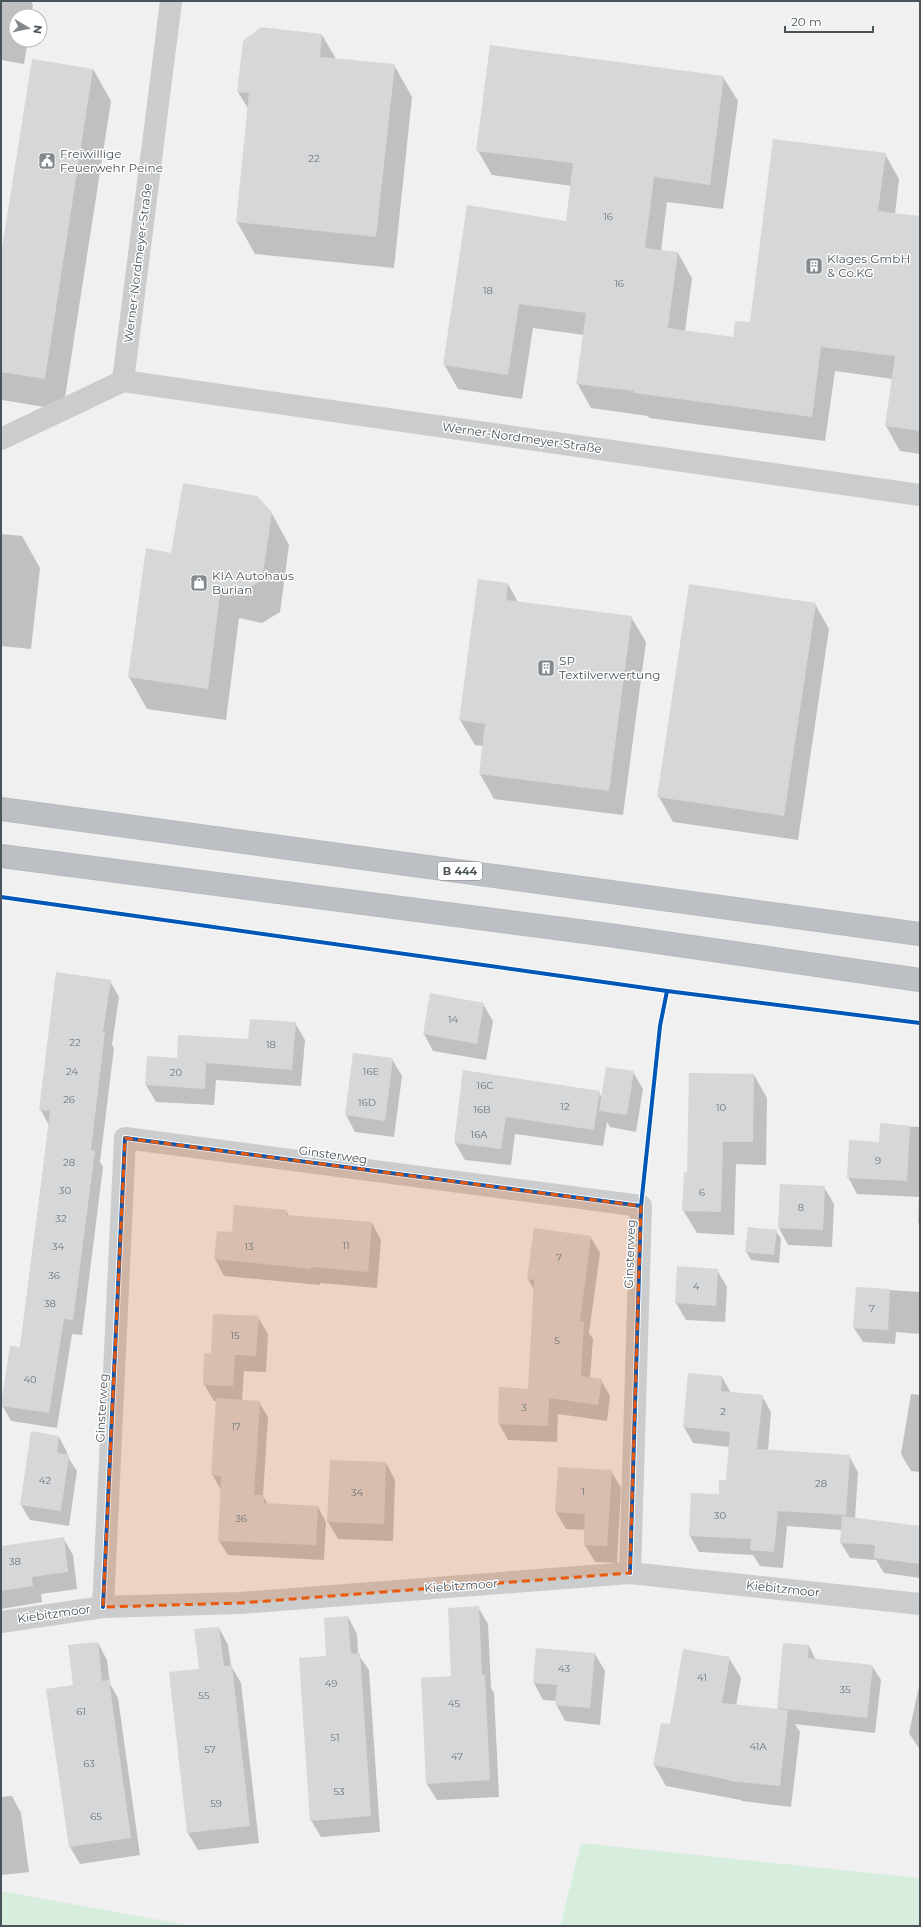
<svg xmlns="http://www.w3.org/2000/svg" width="921" height="1927" viewBox="0 0 921 1927" font-family="Montserrat,sans-serif">
<style>
.green{fill:#d7edde}
.shadow{fill:#0003}
.building{fill:#d6d7d9}
.lines{fill:none;stroke-linecap:round;stroke-linejoin:round}
.highway-casing{stroke:#b6babe;stroke-width:24}
.minor{stroke:#caccce;stroke-width:22}
.highway{stroke:#bcc0c4;stroke-width:22}
.cycleway-casing{stroke:#fff;stroke-width:6}
.cycleway{stroke:#0057b8;stroke-width:4}
.marked{fill:#e8590c;fill-opacity:0.2;stroke:#e8590c;stroke-width:3;stroke-dasharray:8 5;stroke-linejoin:round}
.labels{text-anchor:middle;stroke-width:3;stroke-linejoin:round;paint-order:stroke}
.number-label{font-size:10px;fill:#6e767b}
.shield{fill:#fff;stroke:#80878c;stroke-width:1}
.shield-label{font-size:11px;font-weight:bold;fill:#49535a}
.poi-label{font-size:12px;fill:#49535a;stroke:#fff;text-anchor:start}
.street-label{font-size:12px;fill:#49535a;stroke:#fff}
</style>
<rect width="100%" height="100%" fill="#f0f0f0"/>
<g class="green">
<polygon points="581,1843 920,1878 920,1926 560,1926"/>
<polygon points="1,1891 192,1926 1,1926"/>
</g>
<g class="shadow">
<polygon points="1,1 31,1 33,5 31,16 16,16 16,40 28,40 24,64 1,60"/>
<polygon points="322,35 336,59 394,65 412,97 394,268 255,254 237,222 249,110 238,92"/>
<polygon points="93,69 111,101 63,410 2,400 1,398 1,261"/>
<polygon points="723,77 738,101 723,209 667,202 661,251 678,253 692,278 685,331 734,338 750,324 885,154 899,179 895,214 920,218 920,454 900,451 886,426 893,379 835,371 825,441 649,418 648,416 591,408 577,383 584,335 533,328 522,399 458,389 444,364 567,222 572,186 492,175 478,151"/>
<polygon points="271,512 289,545 280,612 262,623 239,618 226,720 147,709 129,677 147,550 172,555"/>
<polygon points="1,534 22,536 40,568 31,649 1,646"/>
<polygon points="508,584 518,602 631,617 646,642 623,815 494,799 480,774 483,746 475,745 460,720"/>
<polygon points="815,604 829,629 798,840 673,822 659,797"/>
<polygon points="110,981 119,997 112,1045 114,1048 100,1162 103,1167 82,1335 72,1334 57,1428 11,1421 2,1405 20,1348 49,1125 40,1109"/>
<polygon points="483,1004 493,1021 486,1060 433,1051 424,1034"/>
<polygon points="295,1023 305,1040 301,1086 216,1080 214,1105 156,1102 146,1085 148,1057 178,1059 249,1040"/>
<polygon points="392,1059 402,1076 394,1137 355,1132 346,1115"/>
<polygon points="464,1071 599,1092 602,1098 633,1072 643,1089 636,1132 610,1127 607,1122 603,1146 515,1134 511,1165 465,1160 455,1143"/>
<polygon points="754,1075 767,1098 766,1165 736,1164 734,1235 697,1233 683,1210 688,1174"/>
<polygon points="881,1125 920,1127 920,1226 918,1222 919,1197 857,1194 848,1177 880,1143"/>
<polygon points="824,1187 834,1204 832,1247 788,1245 779,1228"/>
<polygon points="286,1211 289,1216 372,1223 381,1240 377,1288 320,1283 320,1285 224,1276 215,1259 232,1233"/>
<polygon points="776,1231 781,1239 779,1263 751,1260 746,1251"/>
<polygon points="590,1236 600,1253 589,1333 593,1339 590,1378 601,1380 610,1396 607,1421 558,1414 557,1442 508,1440 499,1424 529,1390 534,1290 528,1279"/>
<polygon points="717,1270 727,1287 725,1322 686,1320 676,1303"/>
<polygon points="857,1288 920,1292 920,1334 896,1332 895,1344 863,1342 854,1328"/>
<polygon points="258,1317 268,1334 266,1372 244,1371 242,1401 259,1402 268,1417 263,1496 268,1504 318,1507 326,1522 324,1560 228,1555 219,1541 221,1490 212,1474 217,1401 214,1401 204,1384 212,1355"/>
<polygon points="689,1374 722,1377 731,1393 762,1396 771,1412 768,1451 849,1456 858,1472 855,1519 920,1527 920,1578 884,1573 876,1560 850,1558 841,1543 842,1530 787,1526 783,1568 760,1566 753,1555 699,1552 690,1536 720,1495 727,1481 730,1447 693,1443 684,1427"/>
<polygon points="911,1394 920,1395 920,1472 911,1471 901,1454"/>
<polygon points="59,1437 67,1452 67,1456 77,1471 69,1526 30,1520 21,1505"/>
<polygon points="386,1463 395,1480 393,1541 338,1539 328,1522"/>
<polygon points="559,1468 611,1471 621,1488 617,1563 595,1562 585,1545 586,1530 566,1529 556,1512"/>
<polygon points="63,1538 73,1555 77,1589 41,1594 42,1602 1,1609 1,1547"/>
<polygon points="478,1607 488,1624 491,1688 494,1693 499,1797 437,1800 427,1784 452,1677"/>
<polygon points="348,1617 357,1634 358,1654 369,1670 380,1832 321,1837 311,1820 327,1656"/>
<polygon points="219,1628 228,1645 231,1666 241,1683 259,1843 198,1850 188,1833 171,1673 200,1669"/>
<polygon points="98,1643 107,1660 110,1684 118,1698 140,1855 80,1864 70,1847 74,1686"/>
<polygon points="784,1644 809,1646 816,1660 872,1666 881,1680 875,1733 795,1724 800,1732 791,1807 742,1801 741,1800 666,1786 654,1765 671,1725 729,1658 741,1678 736,1706 779,1710 778,1708"/>
<polygon points="595,1654 605,1671 600,1725 565,1721 556,1704 556,1701 543,1700 534,1683"/>
<polygon points="919,1686 920,1686 920,1750 909,1733"/>
<polygon points="12,1796 21,1813 29,1872 1,1875 1,1797"/>
</g>
<g class="building">
<polygon points="261,27 322,34 320,57 395,64 376,237 236,222 249,93 237,92 243,41"/>
<polygon points="490,45 724,76 710,185 654,177 645,248 678,252 668,328 733,337 735,321 750,322 773,139 886,153 878,211 920,216 920,431 885,426 895,356 821,347 812,417 634,393 634,391 576,384 586,313 519,304 508,375 443,365 467,205 566,221 573,163 476,151"/>
<polygon points="32,59 93,69 45,379 1,372 1,254"/>
<polygon points="183,483 257,496 272,512 262,580 244,591 221,587 208,689 128,677 146,548 171,553"/>
<polygon points="478,579 508,583 506,600 632,616 609,791 479,774 485,724 459,720"/>
<polygon points="689,584 816,603 784,816 657,797"/>
<polygon points="56,972 111,980 103,1032 105,1032 91,1150 95,1151 73,1320 64,1319 49,1413 1,1406 1,1404 10,1346 20,1347 39,1201 50,1111 39,1110"/>
<polygon points="430,993 484,1003 477,1044 423,1034"/>
<polygon points="250,1019 296,1022 292,1070 206,1063 205,1089 145,1085 147,1056 177,1058 178,1035 248,1039"/>
<polygon points="353,1053 393,1058 385,1121 345,1115"/>
<polygon points="606,1067 634,1071 627,1115 599,1111"/>
<polygon points="463,1070 600,1091 594,1130 506,1117 501,1149 454,1143"/>
<polygon points="689,1073 754,1074 753,1142 723,1142 721,1212 682,1211 684,1172 687,1173"/>
<polygon points="880,1123 910,1126 907,1181 847,1178 849,1140 879,1142"/>
<polygon points="780,1184 825,1186 823,1230 778,1228"/>
<polygon points="234,1205 287,1210 286,1215 372,1222 368,1272 311,1267 311,1269 214,1259 217,1231 232,1232"/>
<polygon points="748,1227 777,1230 774,1255 745,1252"/>
<polygon points="534,1228 591,1236 580,1321 584,1322 581,1376 602,1379 598,1405 549,1398 548,1426 498,1424 499,1387 528,1389 534,1280 527,1279"/>
<polygon points="677,1266 718,1269 716,1306 675,1303"/>
<polygon points="856,1287 890,1289 888,1330 853,1328"/>
<polygon points="213,1314 259,1316 256,1356 235,1355 233,1386 203,1385 204,1353 211,1354"/>
<polygon points="688,1373 722,1376 721,1391 763,1395 757,1449 850,1455 846,1515 778,1511 774,1552 750,1550 751,1539 689,1536 691,1493 719,1494 719,1480 726,1480 730,1432 683,1427"/>
<polygon points="216,1398 260,1401 254,1495 264,1495 264,1503 318,1506 316,1545 218,1541 221,1476 211,1475"/>
<polygon points="31,1431 59,1436 57,1453 69,1455 61,1511 20,1505"/>
<polygon points="330,1460 386,1462 384,1524 327,1522"/>
<polygon points="558,1467 612,1470 607,1546 584,1545 585,1514 555,1512"/>
<polygon points="842,1516 920,1526 920,1564 874,1558 875,1545 840,1543"/>
<polygon points="64,1537 68,1572 32,1577 33,1586 1,1591 1,1546"/>
<polygon points="479,1606 482,1675 485,1675 490,1780 426,1784 421,1678 451,1676 448,1608"/>
<polygon points="348,1616 351,1654 360,1653 371,1816 310,1821 299,1658 326,1656 324,1618"/>
<polygon points="219,1627 224,1666 232,1665 250,1826 187,1833 169,1672 199,1669 194,1629"/>
<polygon points="98,1642 102,1681 109,1680 131,1838 69,1847 46,1689 73,1685 68,1645"/>
<polygon points="783,1643 809,1645 808,1658 873,1665 867,1718 777,1708"/>
<polygon points="536,1648 595,1653 590,1708 555,1705 557,1685 533,1683"/>
<polygon points="683,1649 730,1657 722,1703 788,1710 780,1786 729,1781 729,1780 653,1765 661,1723 670,1724"/>
</g>
<g class="lines">
<defs>
<g id="highway">
<polyline points="1,809 920,934"/>
<polyline points="1,856 609,935 920,980"/>
</g>
</defs>
<use href="#highway" class="highway-casing"/>
<g class="minor">
<polyline points="123,381 171,1"/>
<polyline points="1,439 123,381 920,495"/>
<polyline points="103,1607 125,1138 641,1206 630,1573"/>
<polyline points="1,1622 103,1607 240,1603 630,1573 920,1604"/>
</g>
<use href="#highway" class="highway"/>
<defs>
<g id="cycleway">
<polyline points="1,897 667,991 920,1023"/>
<polyline points="641,1206 660,1026 667,991"/>
<polyline points="103,1607 125,1138 641,1206 630,1573"/>
</g>
</defs>
<use href="#cycleway" class="cycleway-casing"/>
<use href="#cycleway" class="cycleway"/>
</g>
<path class="marked" d="M 125,1138 L 641,1206 L 630,1573 L 240,1603 L 103,1607 Z"/>
<defs>
<symbol id="civic-square" viewBox="-11 -11 22 22"><rect x="-9" y="-9" width="18" height="18" rx="4" fill="#838a8e" stroke="#fff"/><path d="M-.6-6.5H3V-4.5H.6V-3L4-1V1h2V6H-6V1h2V-1L-.6-3ZM-1.2 2.5V6h2.4V2.5Z" fill="#fff"/></symbol>
<symbol id="building-square" viewBox="-11 -11 22 22"><rect x="-9" y="-9" width="18" height="18" rx="4" fill="#838a8e" stroke="#fff"/><path d="M-4-6H4V6H1V3H-1V6H-4ZM-2.5-4.3h1.7v1.8h-1.7ZM.8-4.3h1.7v1.8H.8ZM-2.5-1h1.7V.8h-1.7ZM.8-1h1.7V.8H.8Z" fill="#fff"/></symbol>
<symbol id="shop-square" viewBox="-11 -11 22 22"><rect x="-9" y="-9" width="18" height="18" rx="4" fill="#838a8e" stroke="#fff"/><path d="M-5-2.5h2.3a2.7 3.5 0 0 1 5.4 0H5L5.5 6h-11ZM-1.5-2.5h3a1.5 2.3 0 0 0-3 0Z" fill="#fff"/></symbol>
</defs>
<g fill-rule="evenodd">
<use href="#civic-square" x="37" y="151" width="20" height="20"/>
<use href="#building-square" x="804" y="256" width="20" height="20"/>
<use href="#shop-square" x="189" y="573" width="20" height="20"/>
<use href="#building-square" x="536" y="658" width="20" height="20"/>
</g>
<g class="labels">
<g class="number-label">
<text x="314" y="162">22</text>
<text x="608" y="220">16</text>
<text x="619" y="287">16</text>
<text x="488" y="294">18</text>
<text x="453" y="1023">14</text>
<text x="75" y="1046">22</text>
<text x="271" y="1048">18</text>
<text x="72" y="1075">24</text>
<text x="371" y="1075">16E</text>
<text x="176" y="1076">20</text>
<text x="485" y="1089">16C</text>
<text x="69" y="1103">26</text>
<text x="367" y="1106">16D</text>
<text x="565" y="1110">12</text>
<text x="721" y="1111">10</text>
<text x="482" y="1113">16B</text>
<text x="479" y="1138">16A</text>
<text x="878" y="1164">9</text>
<text x="69" y="1166">28</text>
<text x="65" y="1194">30</text>
<text x="702" y="1196">6</text>
<text x="801" y="1211">8</text>
<text x="61" y="1222">32</text>
<text x="346" y="1249">11</text>
<text x="58" y="1250">34</text>
<text x="249" y="1250">13</text>
<text x="559" y="1261">7</text>
<text x="54" y="1279">36</text>
<text x="696" y="1290">4</text>
<text x="50" y="1307">38</text>
<text x="872" y="1312">7</text>
<text x="235" y="1339">15</text>
<text x="557" y="1344">5</text>
<text x="30" y="1383">40</text>
<text x="524" y="1411">3</text>
<text x="723" y="1415">2</text>
<text x="236" y="1430">17</text>
<text x="45" y="1484">42</text>
<text x="821" y="1487">28</text>
<text x="583" y="1495">1</text>
<text x="357" y="1496">34</text>
<text x="720" y="1519">30</text>
<text x="241" y="1522">36</text>
<text x="15" y="1565">38</text>
<text x="564" y="1672">43</text>
<text x="702" y="1681">41</text>
<text x="331" y="1687">49</text>
<text x="845" y="1693">35</text>
<text x="204" y="1699">55</text>
<text x="454" y="1707">45</text>
<text x="81" y="1715">61</text>
<text x="335" y="1741">51</text>
<text x="758" y="1750">41A</text>
<text x="210" y="1753">57</text>
<text x="457" y="1760">47</text>
<text x="89" y="1767">63</text>
<text x="339" y="1795">53</text>
<text x="216" y="1807">59</text>
<text x="96" y="1820">65</text>
</g>
<rect class="shield" x="438" y="862" width="44" height="18" rx="3"/>
<g class="shield-label">
<text x="460" y="875">B 444</text>
</g>
<g class="poi-label">
<text x="60" y="158">Freiwillige<tspan x="60" dy="14">Feuerwehr Peine</tspan></text>
<text x="827" y="263">Klages GmbH<tspan x="827" dy="14">&amp; Co.KG</tspan></text>
<text x="212" y="580">KIA Autohaus<tspan x="212" dy="14">Burian</tspan></text>
<text x="559" y="665">SP<tspan x="559" dy="14">Textilverwertung</tspan></text>
</g>
<g class="street-label">
<text transform="translate(138 263) rotate(-83)" y="4">Werner-Nordmeyer-Straße</text>
<text transform="translate(522 438) rotate(8)" y="4">Werner-Nordmeyer-Straße</text>
<text transform="translate(333 1155) rotate(8)" y="4">Ginsterweg</text>
<text transform="translate(630 1254) rotate(-88)" y="4">Ginsterweg</text>
<text transform="translate(102 1408) rotate(-87)" y="4">Ginsterweg</text>
<text transform="translate(461 1586) rotate(-4)" y="4">Kiebitzmoor</text>
<text transform="translate(783 1589) rotate(6)" y="4">Kiebitzmoor</text>
<text transform="translate(54 1614) rotate(-8)" y="4">Kiebitzmoor</text>
</g>
</g>
<rect width="921" height="1927" fill="none" stroke="#49535a" stroke-width="4"/>
<g transform="translate(28 28) rotate(99)"><circle r="19" fill="#ffffff" stroke="#b6babd"/>
<path d="M0-3L7 15L0 10L-7 15Z" fill="#838a8e"/>
<text y="-6" font-size="11" font-weight="bold" text-anchor="middle" fill="#49535a">N</text>
</g>
<path d="M785 26v6h88v-6" fill="none" stroke="#49535a" stroke-width="2"/>
<text x="791" y="26" font-size="12" fill="#49535a" stroke="#ffffff" stroke-width="3" paint-order="stroke">20 m</text>
</svg>
